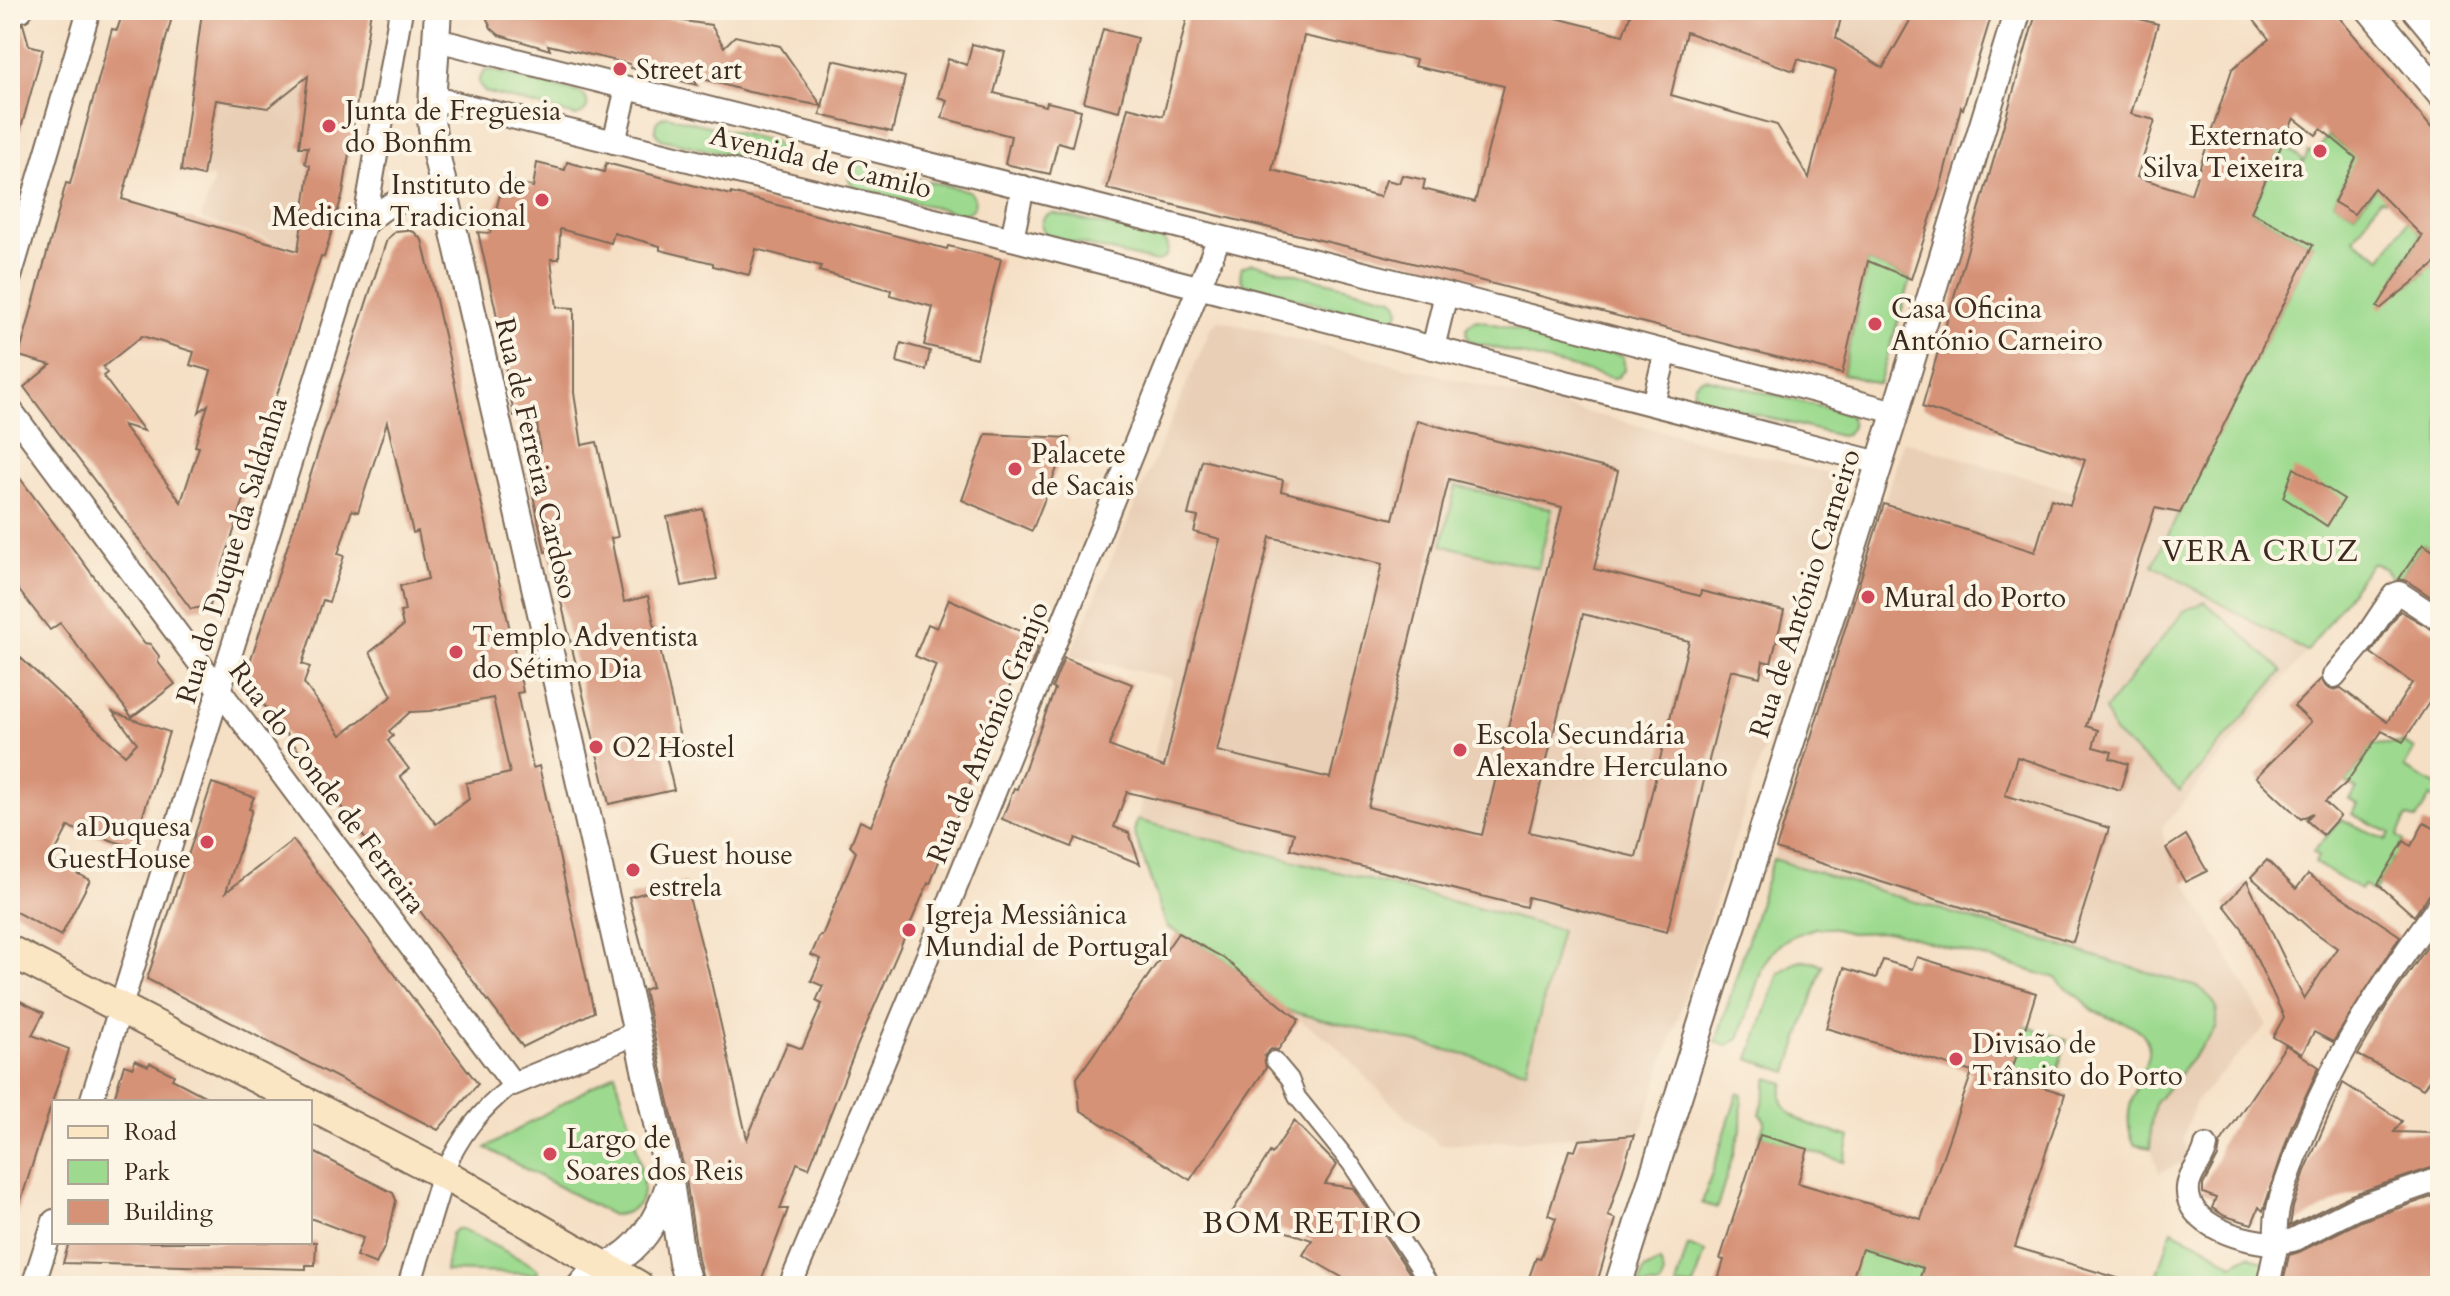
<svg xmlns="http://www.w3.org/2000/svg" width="2450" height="1296" font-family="Cardo,serif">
	<rect width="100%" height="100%" fill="#fcf5e5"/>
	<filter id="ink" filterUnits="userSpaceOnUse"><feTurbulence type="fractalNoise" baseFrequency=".0125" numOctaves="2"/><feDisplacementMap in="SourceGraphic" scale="16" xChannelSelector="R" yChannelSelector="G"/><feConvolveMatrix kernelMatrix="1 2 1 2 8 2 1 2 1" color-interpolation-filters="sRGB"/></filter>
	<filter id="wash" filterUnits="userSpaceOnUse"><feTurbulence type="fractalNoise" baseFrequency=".006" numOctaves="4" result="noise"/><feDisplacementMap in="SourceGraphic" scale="32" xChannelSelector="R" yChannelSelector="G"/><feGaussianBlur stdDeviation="1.8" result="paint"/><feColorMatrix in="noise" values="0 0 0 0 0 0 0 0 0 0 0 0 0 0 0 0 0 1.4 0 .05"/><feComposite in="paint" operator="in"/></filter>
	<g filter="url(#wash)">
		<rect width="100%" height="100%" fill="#f5e0c6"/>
		<g fill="#e9cfb6">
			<polygon points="191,10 250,10 240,59 281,89 312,91 303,112 299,146 308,147 305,163 310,166 299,249 201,219 214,179 181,171 203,12"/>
			<polygon points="1632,10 1993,10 1976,68 1904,32 1874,84 1799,59 1794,71 1631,12"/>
			<polygon points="1219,320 1836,475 1847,482 1847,490 1641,1133 1440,1145 1404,1116 1332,1042 1285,1010 1222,957 1167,927 1134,832 1173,679 1070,656 1211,327"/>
			<polygon points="1903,441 2075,492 2180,513 2153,565 2307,652 2162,828 2166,848 2267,1025 2196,1101 2183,1137 2187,1160 2159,1173 2151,1148 2150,1128 2155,1103 2216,1029 2212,997 2200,988 1773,859"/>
		</g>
		<g fill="#9dda8f" stroke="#6c8256" stroke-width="2">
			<path d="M490,70L581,93C591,101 589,113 576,116L485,92L479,84V79L485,71Z"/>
			<path d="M667,116L775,142C785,151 782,162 770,165L661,139C651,130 654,119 667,116Z"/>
			<polygon points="2328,135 2357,158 2334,202 2354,214 2376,187 2391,195 2386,200 2380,199 2354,239 2382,258 2409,218 2421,236 2397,275 2409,285 2425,273 2420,251 2440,275 2440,556 2423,544 2396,583 2384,568 2372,562 2307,652 2153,565 2313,245 2251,212 2282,143 2303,160 2297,175 2309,151 2315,154"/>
			<path d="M860,165L969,191C979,200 975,211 963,214L855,188C845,179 847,167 860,165Z"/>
			<path d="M1053,213L1162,239C1172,248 1168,259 1156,262L1048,236C1038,227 1040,216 1053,213Z"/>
			<polygon points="1868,261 1911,279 1879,384 1843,374"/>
			<path d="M1252,263L1393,298C1403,307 1400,318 1387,321L1246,286C1240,280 1239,275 1242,267Z"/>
			<path d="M1478,320L1619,355L1623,358L1625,369L1618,377L1613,378L1472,342C1462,334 1466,323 1478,320Z"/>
			<path d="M1705,378L1846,413L1850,416L1852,427L1846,435L1840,436L1700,400C1690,392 1692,380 1705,378Z"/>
			<polygon points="1456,486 1552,509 1538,568 1442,545"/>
			<polygon points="2205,602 2283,671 2180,791 2114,733 2105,710 2184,611"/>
			<polygon points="2404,743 2415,749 2404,768 2440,787 2440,803 2430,797 2416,820 2407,816 2397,836 2404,841 2399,848 2406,852 2393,859 2374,893 2363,885 2360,890 2315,863 2318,856 2313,852 2341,819 2386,840 2390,833 2352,814 2358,804 2349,799 2357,789 2346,783 2372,745"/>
			<polygon points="1137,820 1561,930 1526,1070 1285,1010 1222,957 1167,927 1134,832"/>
			<path d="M1773,859L2200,988C2215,1000 2220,1010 2216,1029L2155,1103L2150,1128L2151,1148L2135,1145C2112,1102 2159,1065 2146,1039C2137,1021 2113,1021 2098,1013C2091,1010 2089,1006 2084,1001C2075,992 2064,989 2056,978L1894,932L1850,933L1831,928H1815L1795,935L1781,943L1769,956L1763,965L1739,1039L1727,1046L1716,1042Z"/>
			<polygon points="1802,961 1813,961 1823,965 1788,1072 1749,1059 1779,973 1794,963"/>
			<polygon points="2025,1026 2067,1040 2051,1090 2010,1077"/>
			<path d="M615,1073C622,1099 649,1174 642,1197C638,1209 624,1215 612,1215L486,1148Z"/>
			<path d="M1768,1078L1784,1083C1769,1120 1826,1129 1850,1137L1844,1162L1760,1135L1765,1121L1760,1114Z"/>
			<polygon points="1738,1093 1742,1094 1741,1129 1717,1208 1702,1203"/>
			<polygon points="456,1229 462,1229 530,1264 538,1270 537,1274 445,1271 451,1234"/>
			<polygon points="1797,1229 1923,1268 1917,1286 1850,1286 1854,1273"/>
			<polygon points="2172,1230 2199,1243 2233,1264 2250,1255 2265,1263 2259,1286 2154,1286"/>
			<polygon points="1688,1245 1705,1252 1694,1286 1676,1286"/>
			<polygon points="1660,1262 1664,1274 1660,1286 1639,1286 1644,1270"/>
		</g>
		<g id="blocks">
			<g fill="#d69277" fill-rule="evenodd">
				<path d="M132,10H174L122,199L298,251L310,166L305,163L308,147H299L308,76L268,108L216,100L203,176L181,171L202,12L248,19L250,10H371L343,193L324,257L321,256L210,606L191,609L24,387L51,365L19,356L66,183L70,184L112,29L117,30L123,12ZM142,336L194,352L190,365L211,371L199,412L208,405L195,446L199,447L181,502L123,425L144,431L103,376L107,373L103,367Z"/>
				<polygon points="483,10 632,10 636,14 711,25 724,47 735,36 780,46 822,106 749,92 693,76 697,85 631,68 630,64 548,45 550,50 499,35 491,28"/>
				<path d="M1189,10H1525L1623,35L1632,10H1843L1836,38L1883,68L1916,10H1993L1963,109L1961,107L1940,189L1911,279L1868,261L1842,374L1366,251L1107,189L1128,107L1163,116ZM1686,32L1794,71L1798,59L1836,71L1809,178L1777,125L1671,95ZM1304,36L1416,60L1414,66L1504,86L1475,202L1423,189L1425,180L1402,175L1399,183L1386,180L1380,197L1272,170Z"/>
				<polygon points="2037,10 2105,10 2158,24 2131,114 2155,120 2137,177 2191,194 2232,69 2269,39 2246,10 2333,10 2440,138 2440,260 2380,309 2377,307 2422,236 2374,188 2354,214 2334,202 2356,158 2321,129 2316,135 2294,118 2251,212 2313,245 2180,513 2155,508 2086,726 2098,730 2093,747 2112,752 2110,758 2128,764 2120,790 2017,757 2005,795 2109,828 2073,942 1776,849 1884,504 2035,552 2051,499 2070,505 2085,460 1922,407"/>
				<polygon points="23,24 29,45 43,49 16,146 10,145 10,27"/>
				<polygon points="1103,29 1137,38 1119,111 1084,102"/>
				<polygon points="972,44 1005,52 994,93 1046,106 1047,102 1081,110 1072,146 1058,142 1050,174 1005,164 1011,136 942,118 947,100 938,97 948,59 967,65"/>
				<polygon points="833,60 905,77 892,132 820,115"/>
				<polygon points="567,162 604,172 606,163 731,195 731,193 947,249 948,246 1001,259 977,358 924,345 933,307 890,295 891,290 819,271 821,266 756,249 749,275 713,266 713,263 660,250 660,246 614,233 611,243 560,229 559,259 551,259 557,307 574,308 574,393 582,445 597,442 618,537 611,538 624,602 648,596 682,747 665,752 674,790 609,804 549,551 545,552 525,457 540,453 536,413 514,416 495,307 478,232 490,233 504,179 533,187 537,163 565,170"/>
				<path d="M406,230L414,232L422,240L430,273L518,666L523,692L517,693L533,768L539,766L594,1012L523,1047L252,689L247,671L387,239L396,231ZM387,422L413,533L418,531L428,579L400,586L405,611L400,612L403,626L370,652L392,696L341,735L304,683L310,667L302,664L323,600L329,602L344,556L338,554L352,510L358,512ZM493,698L510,773L466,783L469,799L436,824L400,776L409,769L388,741L393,736L389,731L410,712L430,711Z"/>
				<polygon points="901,343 930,351 926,370 897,362"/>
				<path d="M1417,421L1618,471L1594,569L1700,596L1701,591L1784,611L1771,663L1763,661L1760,677L1731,670L1667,932L1528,897L1526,907L1290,849L1294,833L1127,792L1114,827L1129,833L1140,864L1076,838L1072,847L1002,819L1014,788L1017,789L1055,689L1052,688L1064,658L1132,684L1109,746L1164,767L1220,539L1194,532L1198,517L1188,515L1202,460L1283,480L1281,491L1393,519ZM1449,479L1562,507L1482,835L1368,807ZM1270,537L1382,564L1330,778L1217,751ZM1583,614L1689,641L1636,857L1529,832Z"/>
				<polygon points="986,434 1069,438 1032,531 962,500"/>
				<polygon points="10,465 144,643 150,644 159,656 158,662 175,684 132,717 60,623 50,630 10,579"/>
				<polygon points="2294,468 2344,499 2327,526 2283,497"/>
				<polygon points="703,509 717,579 682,586 667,517"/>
				<polygon points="2423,544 2440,556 2440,603 2407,581 2399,579"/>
				<polygon points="949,599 1031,636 1028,644 1038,647 1030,667 1020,663 994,722 930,884 928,883 858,1044 809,1168 797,1163 780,1209 788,1209 759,1286 705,1286 698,1259 686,1179 644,990 652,987 629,897 685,882 709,973 747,1139 787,1043 802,1049 822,1004 816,1001 823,986 811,981 821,959 811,955 820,935 822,936 856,852 850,846 860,821 871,826 936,665 915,656 928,624 937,628"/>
				<polygon points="2400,611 2440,634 2440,686 2403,742 2382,731 2346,783 2325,802 2340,816 2323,835 2306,820 2313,813 2301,819 2256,777 2311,722 2294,706 2321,679 2326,687 2332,690 2341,688 2387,722 2412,683 2371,653"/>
				<polygon points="10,648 125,755 137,743 113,712 169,732 133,847 68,827 51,860 90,880 61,936 10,909"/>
				<polygon points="212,783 254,797 249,809 252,810 226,892 293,840 478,1084 438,1130 147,979"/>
				<polygon points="2424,823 2440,831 2440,890 2429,895 2414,916 2378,884 2404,841 2411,846"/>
				<polygon points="2186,835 2207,871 2185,882 2166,848"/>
				<polygon points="2267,860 2296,889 2308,874 2400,936 2333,1042 2314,1032 2302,1054 2273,1037 2284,1017 2242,928 2224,905 2247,881 2304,999 2337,948 2309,928 2251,877"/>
				<polygon points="2440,928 2440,1064 2423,1089 2358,1055 2387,1005"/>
				<polygon points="1178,933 1222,957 1299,1020 1278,1050 1271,1049 1264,1056 1266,1068 1190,1180 1080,1110 1077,1078"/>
				<polygon points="1917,957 2036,993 2010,1077 2065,1094 2015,1247 2127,1281 2126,1286 1982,1286 1957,1279 1954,1286 1917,1286 1923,1268 1862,1249 1850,1286 1716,1286 1724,1260 1720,1259 1760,1135 1808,1149 1798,1183 1921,1219 1972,1072 1826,1028 1844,968 1876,978 1883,960 1912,969"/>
				<polygon points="10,996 44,1013 32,1035 69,1049 15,1219 10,1219"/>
				<polygon points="2286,1045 2319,1067 2292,1125 2263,1211 2259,1207 2252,1224 2225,1216 2212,1208 2216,1198 2203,1193 2203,1185 2218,1157 2220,1144"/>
				<polygon points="135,1060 148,1066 150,1063 174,1075 172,1079 216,1102 113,1102 124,1065 133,1068"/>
				<polygon points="2343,1083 2402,1121 2394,1132 2433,1133 2432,1138 2440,1140 2440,1165 2351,1195 2290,1226 2293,1207 2305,1171"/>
				<polygon points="1294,1121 1337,1165 1325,1184 1353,1188 1418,1286 1351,1286 1345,1279 1303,1255 1312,1240 1231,1214 1270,1152 1272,1154"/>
				<polygon points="1634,1135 1608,1216 1616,1219 1596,1286 1526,1286 1536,1258 1540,1259 1556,1218 1548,1215 1569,1150 1575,1151 1579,1140"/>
				<polygon points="310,1150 393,1193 396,1200 392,1219 385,1246 376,1264 356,1256 363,1238 310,1218"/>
				<polygon points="2440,1194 2440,1286 2282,1286 2289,1255 2299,1252 2361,1221"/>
				<polygon points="69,1242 316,1242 315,1265 306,1265 306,1269 63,1263"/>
			</g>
		</g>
	</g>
	<g filter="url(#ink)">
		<use href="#blocks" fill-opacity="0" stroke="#7c6a59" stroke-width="2"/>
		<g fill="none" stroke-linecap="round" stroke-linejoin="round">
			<g stroke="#7c6a59" stroke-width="20">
				<g id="pedestrian">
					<polyline points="1274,1060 1290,1079 1297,1097 1351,1164 1431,1286"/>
					<path d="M443,1174C461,1135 479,1111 513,1084"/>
				</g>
			</g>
			<g stroke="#7c6a59" stroke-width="26">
				<g id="minor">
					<polyline points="10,13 21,10"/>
					<polyline points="437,40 1446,294 1895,412"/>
					<polyline points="434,98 1012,239 1879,463"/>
					<polyline points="614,142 627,88"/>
					<path d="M364,225C388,203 396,198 429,202L450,224"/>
					<polyline points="1012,239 1023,187"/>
					<polyline points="10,277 89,10"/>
					<polyline points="1433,348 1446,294"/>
					<polyline points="1653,404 1666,351"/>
					<polyline points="10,409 513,1084 637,1033"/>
					<polyline points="2334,676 2364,640 2394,595 2399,593 2440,620"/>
					<polyline points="91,1102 364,225 401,10"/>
					<path d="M2206,1146C2204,1161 2190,1171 2188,1187C2184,1226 2247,1243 2277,1243C2272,1216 2283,1191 2292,1166C2325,1069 2380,986 2440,904"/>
					<polyline points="33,1286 54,1221"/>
					<polyline points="409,1286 443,1174"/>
					<polyline points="578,1286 589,1273 604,1266"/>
					<polyline points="790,1286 931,948 1219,238"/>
					<polyline points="2268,1286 2277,1243 2293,1240 2356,1208 2440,1179"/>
				</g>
			</g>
			<g stroke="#7c6a59" stroke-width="30">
				<g id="tertiary">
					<polyline points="438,10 431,120 435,149 637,1033 670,1182 682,1263 689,1286"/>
					<polyline points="2370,10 2440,94"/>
					<polyline points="2416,10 2440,39"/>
					<path d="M604,1266C639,1253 659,1218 669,1185"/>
					<polyline points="1618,1286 1891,427 2018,10"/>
				</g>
			</g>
			<g stroke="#7c6a59" stroke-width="34">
				<g id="secondary">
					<polyline points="10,951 304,1102"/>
					<polyline points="310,1105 451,1178 638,1286"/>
				</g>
			</g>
			<use href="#pedestrian" stroke="#fff" stroke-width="16"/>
			<use href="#minor" stroke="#fff" stroke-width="22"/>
			<use href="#tertiary" stroke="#fff" stroke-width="26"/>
			<use href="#secondary" stroke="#fbe6c4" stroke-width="30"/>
		</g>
	</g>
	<g fill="#d1495b" stroke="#fcf5e5" stroke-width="3">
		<circle cx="620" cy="69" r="8"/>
		<circle cx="329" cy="126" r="8"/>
		<circle cx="2320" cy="151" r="8"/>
		<circle cx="542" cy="200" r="8"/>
		<circle cx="1875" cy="324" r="8"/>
		<circle cx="1015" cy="469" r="8"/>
		<circle cx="1868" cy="597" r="8"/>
		<circle cx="456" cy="652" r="8"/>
		<circle cx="596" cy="747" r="8"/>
		<circle cx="1460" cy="750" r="8"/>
		<circle cx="207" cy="842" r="8"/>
		<circle cx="633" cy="870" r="8"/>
		<circle cx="909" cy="930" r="8"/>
		<circle cx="1956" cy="1059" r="8"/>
		<circle cx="550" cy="1154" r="8"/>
	</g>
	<g text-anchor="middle" stroke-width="8" stroke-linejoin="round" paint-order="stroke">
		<g font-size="28" fill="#3b2a1e" stroke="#fcf5e5" text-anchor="start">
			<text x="636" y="79">Street art</text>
			<text x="345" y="120">Junta de Freguesia<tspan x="345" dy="32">do Bonfim</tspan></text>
			<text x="2304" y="145" text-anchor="end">Externato<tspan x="2304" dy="32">Silva Teixeira</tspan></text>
			<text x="526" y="194" text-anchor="end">Instituto de<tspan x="526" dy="32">Medicina Tradicional</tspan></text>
			<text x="1891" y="318">Casa Oficina<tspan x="1891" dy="32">António Carneiro</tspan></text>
			<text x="1031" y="463">Palacete<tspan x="1031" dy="32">de Sacais</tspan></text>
			<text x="1884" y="607">Mural do Porto</text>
			<text x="472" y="646">Templo Adventista<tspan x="472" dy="32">do Sétimo Dia</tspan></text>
			<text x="1476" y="744">Escola Secundária<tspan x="1476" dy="32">Alexandre Herculano</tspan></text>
			<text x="612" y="757">O2 Hostel</text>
			<text x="191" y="836" text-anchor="end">aDuquesa<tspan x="191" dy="32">GuestHouse</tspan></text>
			<text x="649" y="864">Guest house<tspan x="649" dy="32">estrela</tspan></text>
			<text x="925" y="924">Igreja Messiânica<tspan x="925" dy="32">Mundial de Portugal</tspan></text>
			<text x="1972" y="1053">Divisão de<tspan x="1972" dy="32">Trânsito do Porto</tspan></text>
			<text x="566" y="1148">Largo de<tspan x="566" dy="32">Soares dos Reis</tspan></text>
		</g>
		<g font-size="28" fill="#3b2a1e" stroke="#fcf5e5">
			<text transform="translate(821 161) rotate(14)" y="10">Avenida de Camilo</text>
			<text transform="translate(537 458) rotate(77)" y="10">Rua de Ferreira Cardoso</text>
			<text transform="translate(231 550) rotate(-73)" y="10">Rua do Duque da Saldanha</text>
			<text transform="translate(1804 593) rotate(-72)" y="10">Rua de António Carneiro</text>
			<text transform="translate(987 732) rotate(-68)" y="10">Rua de António Granjo</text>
			<text transform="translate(328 787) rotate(53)" y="10">Rua do Conde de Ferreira</text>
		</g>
		<g font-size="30" letter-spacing="2" fill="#3b2a1e" stroke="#fcf5e5">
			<text x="2261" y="561">VERA CRUZ</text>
			<text x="1313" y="1233">BOM RETIRO</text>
		</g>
	</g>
	<rect width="2450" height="1296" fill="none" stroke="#fcf5e5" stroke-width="40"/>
	<rect x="52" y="1100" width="260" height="144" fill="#fcf5e5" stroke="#afa495" stroke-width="2"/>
	<rect x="68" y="1126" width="40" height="12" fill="#fbe6c4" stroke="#afa495" stroke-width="2"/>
	<text x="124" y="1140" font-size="24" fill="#3b2a1e">Road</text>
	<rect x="68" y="1160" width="40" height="24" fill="#9dda8f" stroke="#afa495" stroke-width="2"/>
	<text x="124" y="1180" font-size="24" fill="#3b2a1e">Park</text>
	<rect x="68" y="1200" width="40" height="24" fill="#d69277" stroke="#afa495" stroke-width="2"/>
	<text x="124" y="1220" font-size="24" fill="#3b2a1e">Building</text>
</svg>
